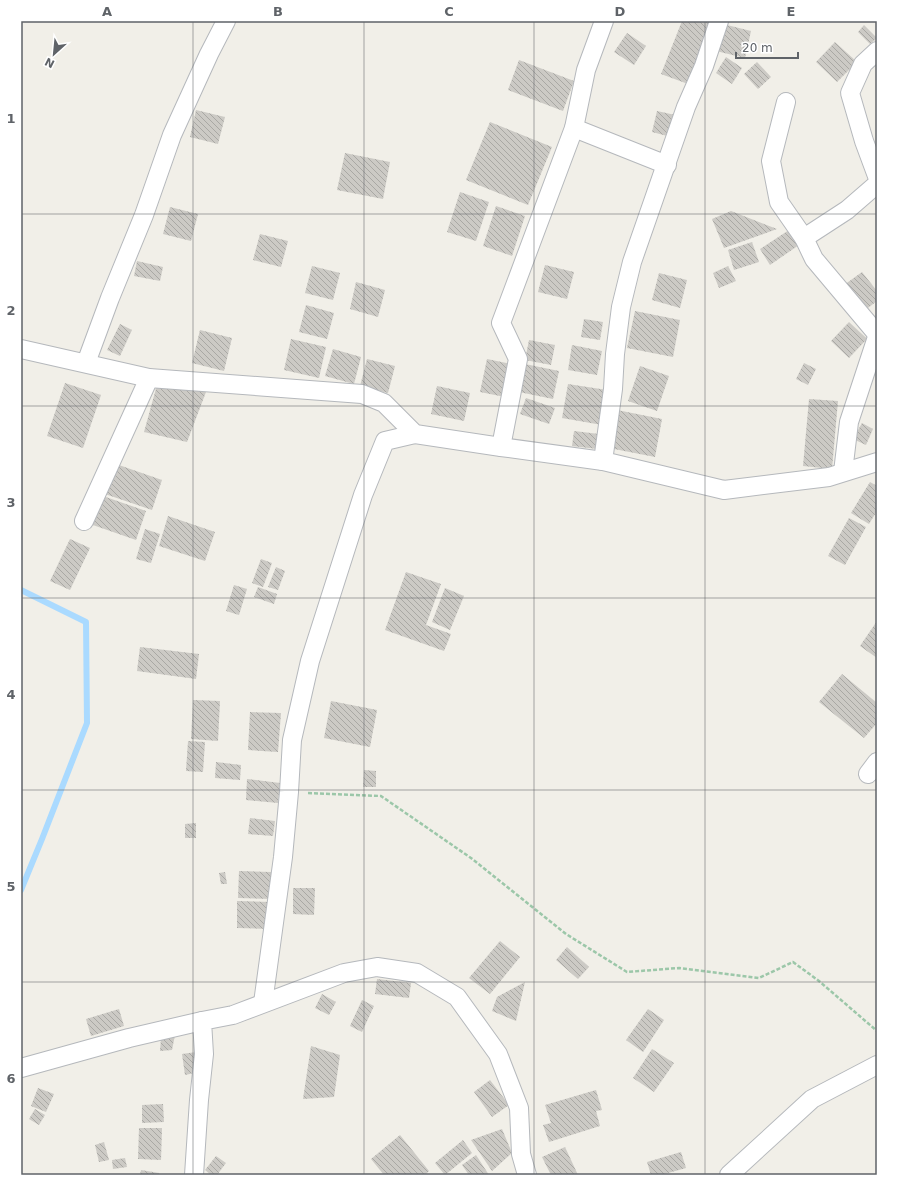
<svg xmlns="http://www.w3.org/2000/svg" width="898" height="1196" font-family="'DejaVu Sans',sans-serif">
	<defs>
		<pattern id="building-back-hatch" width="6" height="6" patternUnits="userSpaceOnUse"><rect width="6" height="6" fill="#cccac5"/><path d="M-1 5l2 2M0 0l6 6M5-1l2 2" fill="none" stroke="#a9a8a4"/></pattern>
	</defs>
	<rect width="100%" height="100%" fill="#f1efe8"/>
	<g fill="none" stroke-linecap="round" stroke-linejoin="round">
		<polyline stroke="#aadaff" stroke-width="6" points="21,590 86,622 87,723 42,839 21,890"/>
	</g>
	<g fill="url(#building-back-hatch)">
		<polygon points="682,21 713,21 688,84 661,74"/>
		<polygon points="723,24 751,31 745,58 716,51"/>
		<polygon points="864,25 877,38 870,44 858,32"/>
		<polygon points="627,33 646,46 634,65 614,52"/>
		<polygon points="835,42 857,62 837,82 816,62"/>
		<polygon points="726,57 742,68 732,84 716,73"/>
		<polygon points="519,60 574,81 563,111 508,90"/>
		<polygon points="757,62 771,77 758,89 744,74"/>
		<polygon points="196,110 225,117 218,144 190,137"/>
		<polygon points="657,111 680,116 675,138 652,132"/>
		<polygon points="490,122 552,147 528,205 466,180"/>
		<polygon points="345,153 390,162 383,199 337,190"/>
		<polygon points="460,192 489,202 476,241 447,232"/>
		<polygon points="496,206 525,216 512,256 483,246"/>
		<polygon points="170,207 198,214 191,241 163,234"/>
		<polygon points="731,211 777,229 724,248 712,219"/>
		<polygon points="789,230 799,245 770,265 760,249"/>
		<polygon points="260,234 288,241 281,267 253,260"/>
		<polygon points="752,242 759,262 734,270 728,250"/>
		<polygon points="137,261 163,267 160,281 134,276"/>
		<polygon points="545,265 574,272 567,299 538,292"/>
		<polygon points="312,266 340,273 333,300 305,293"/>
		<polygon points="728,266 736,281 719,288 713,273"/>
		<polygon points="862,272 877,291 877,301 864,311 844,285"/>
		<polygon points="659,273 687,280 680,308 652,300"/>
		<polygon points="356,282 385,290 378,317 350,309"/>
		<polygon points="306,305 334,313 327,339 299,332"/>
		<polygon points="635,311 680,320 673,357 627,348"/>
		<polygon points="584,319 603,322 600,340 581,337"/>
		<polygon points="849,322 867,339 849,358 831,341"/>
		<polygon points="120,324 132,330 120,356 107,350"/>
		<polygon points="200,330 232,338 224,371 192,363"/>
		<polygon points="291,339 326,347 319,378 284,370"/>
		<polygon points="529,340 555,345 551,365 525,360"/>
		<polygon points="572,345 602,351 597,375 568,370"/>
		<polygon points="333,349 361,357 354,384 325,376"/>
		<polygon points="367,359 395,366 388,393 360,386"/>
		<polygon points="487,359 511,364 505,397 480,392"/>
		<polygon points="804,363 816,369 808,385 796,379"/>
		<polygon points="525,364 559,371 553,399 519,392"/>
		<polygon points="640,366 669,376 657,411 628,401"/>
		<polygon points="65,383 101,395 83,448 47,436"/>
		<polygon points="568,384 607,390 602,425 562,418"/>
		<polygon points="157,385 206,392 187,442 144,432"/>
		<polygon points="437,386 470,393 464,421 431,414"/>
		<polygon points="526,398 555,408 549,424 520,414"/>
		<polygon points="809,399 838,401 832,469 803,466"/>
		<polygon points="617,410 662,419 655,457 609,448"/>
		<polygon points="862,423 873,429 866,445 853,439"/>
		<polygon points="574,431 599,434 597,449 572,446"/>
		<polygon points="116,464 162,480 152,510 105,494"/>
		<polygon points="870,482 877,486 877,511 869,524 851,513"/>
		<polygon points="100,495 146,511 136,540 90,524"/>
		<polygon points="168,516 215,532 205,561 159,546"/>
		<polygon points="849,518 866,527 845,565 828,556"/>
		<polygon points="145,529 160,534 151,563 136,559"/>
		<polygon points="70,539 90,548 70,590 50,581"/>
		<polygon points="261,559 272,563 263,587 252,583"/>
		<polygon points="276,567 285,571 278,590 268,587"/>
		<polygon points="406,572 441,584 426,625 451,634 444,651 385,630"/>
		<polygon points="234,585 247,589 239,615 226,611"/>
		<polygon points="258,587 277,594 274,604 254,597"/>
		<polygon points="445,588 464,596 450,630 432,622"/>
		<polygon points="877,621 877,658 860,646"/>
		<polygon points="140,647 199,654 196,679 137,671"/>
		<polygon points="842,674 877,703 877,723 864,738 819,702"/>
		<polygon points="193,700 220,701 218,741 191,739"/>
		<polygon points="331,701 377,710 370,747 324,738"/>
		<polygon points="250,712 281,713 278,752 248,750"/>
		<polygon points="188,741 205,742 203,772 186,771"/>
		<polygon points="216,762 241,765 240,780 215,778"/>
		<polygon points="364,770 376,771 376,787 363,787"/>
		<polygon points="247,779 280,783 278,803 246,800"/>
		<polygon points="250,818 275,821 273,836 248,834"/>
		<polygon points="196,823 196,838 185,838 185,824"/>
		<polygon points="239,871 271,872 271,899 238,898"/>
		<polygon points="225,872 227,884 221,884 219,873"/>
		<polygon points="293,888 315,888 314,915 293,914"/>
		<polygon points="237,901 270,902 269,929 237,928"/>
		<polygon points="500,941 520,957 490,994 469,978"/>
		<polygon points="567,947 589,967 578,979 556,960"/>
		<polygon points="377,979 411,983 409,998 375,994"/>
		<polygon points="525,982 516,1021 492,1011 497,997"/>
		<polygon points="322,994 336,1002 329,1015 315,1008"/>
		<polygon points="362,1000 374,1006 362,1032 350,1026"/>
		<polygon points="119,1009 124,1026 91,1036 86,1019"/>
		<polygon points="648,1009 664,1020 643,1052 626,1040"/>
		<polygon points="175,1035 172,1050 160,1051 161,1038"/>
		<polygon points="311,1046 340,1055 334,1097 303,1099"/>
		<polygon points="652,1049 674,1063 654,1092 633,1078"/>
		<polygon points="196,1052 199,1072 185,1075 182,1054"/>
		<polygon points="490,1080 509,1105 492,1117 474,1092"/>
		<polygon points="38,1088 54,1094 46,1112 31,1106"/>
		<polygon points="596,1090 602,1110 596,1111 600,1126 549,1142 543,1125 551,1123 545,1105"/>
		<polygon points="163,1104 164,1122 142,1123 142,1105"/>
		<polygon points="35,1109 45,1115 39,1125 29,1119"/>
		<polygon points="139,1128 162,1128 161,1160 138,1159"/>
		<polygon points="502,1129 512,1153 492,1171 471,1140"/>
		<polygon points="400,1135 429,1171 425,1175 384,1175 371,1159"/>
		<polygon points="463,1140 472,1153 445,1175 435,1163"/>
		<polygon points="104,1142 109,1160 99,1162 95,1145"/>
		<polygon points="565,1147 578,1175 551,1175 542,1157"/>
		<polygon points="681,1152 686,1168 661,1175 651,1175 647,1162"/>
		<polygon points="476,1155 489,1175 469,1175 462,1165"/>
		<polygon points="216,1156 226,1163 217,1175 211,1175 205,1170"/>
		<polygon points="125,1158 127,1167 113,1169 112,1160"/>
		<polygon points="141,1170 159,1173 159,1175 140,1175"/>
	</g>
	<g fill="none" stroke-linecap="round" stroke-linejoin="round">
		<g stroke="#b5b8bc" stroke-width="20">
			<g id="street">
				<polyline points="877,51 863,64 850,93 864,141 877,176"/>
				<polyline points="786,102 771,161 779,202 804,238 814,259 877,334"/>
				<polyline points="574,128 667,165"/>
				<polyline points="804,238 847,210 877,184"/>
				<polyline points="21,349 149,378 362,394 384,403 415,434 501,447 603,461 724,490 829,477 877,462"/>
				<polyline points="86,363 110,298 144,215 172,135 209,54 226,21"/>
				<polyline points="501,447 518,359 501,323 574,128 586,70 604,21"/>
				<polyline points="603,461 613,389 615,354 621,307 632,262 686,107 704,66 719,21"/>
				<polyline points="843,472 849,422 877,337"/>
				<polyline points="84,521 149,378"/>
				<polyline points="868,774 877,762"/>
				<polyline points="263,1003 283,857 289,792 292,740 310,661 363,495 385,441 415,434"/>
				<polyline points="21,1068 129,1038 202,1021"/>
				<polyline points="194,1175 199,1100 204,1054 202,1021 233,1015 344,973 377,967 417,973 457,997 498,1054 519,1108 521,1154 527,1175"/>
				<polyline points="729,1175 812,1099 877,1065"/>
			</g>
		</g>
		<polyline stroke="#9cc7a9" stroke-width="2.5" stroke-dasharray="4 2" stroke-linecap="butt" points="308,793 381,796 471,858 566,934 627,972 679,968 759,978 793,962 819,981 877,1031"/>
		<use href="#street" stroke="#fff" stroke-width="18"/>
	</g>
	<path fill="none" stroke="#5f6368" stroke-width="1" stroke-opacity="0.55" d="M193,21V1175M364,21V1175M534,21V1175M705,21V1175M21,214H877M21,406H877M21,598H877M21,790H877M21,982H877"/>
	<rect width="898" height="1196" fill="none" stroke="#ffffff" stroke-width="44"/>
	<g transform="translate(54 54) rotate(207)" stroke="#ffffff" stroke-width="3" paint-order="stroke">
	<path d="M0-3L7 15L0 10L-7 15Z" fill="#5f6368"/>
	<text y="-6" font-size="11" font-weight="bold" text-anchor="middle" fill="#5f6368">N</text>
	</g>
	<path d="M736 52v6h62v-6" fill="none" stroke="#5f6368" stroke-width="2"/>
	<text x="742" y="52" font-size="12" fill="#5f6368" stroke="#ffffff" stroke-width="3" paint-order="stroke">20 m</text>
	<rect x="22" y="22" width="854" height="1152" fill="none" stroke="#5f6368" stroke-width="1.5"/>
	<g font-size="13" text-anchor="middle" font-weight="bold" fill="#5f6368">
		<text x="107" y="16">A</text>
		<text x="278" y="16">B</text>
		<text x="449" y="16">C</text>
		<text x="620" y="16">D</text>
		<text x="791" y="16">E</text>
		<text x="11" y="123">1</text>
		<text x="11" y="315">2</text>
		<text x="11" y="507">3</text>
		<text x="11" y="699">4</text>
		<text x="11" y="891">5</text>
		<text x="11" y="1083">6</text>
	</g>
</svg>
